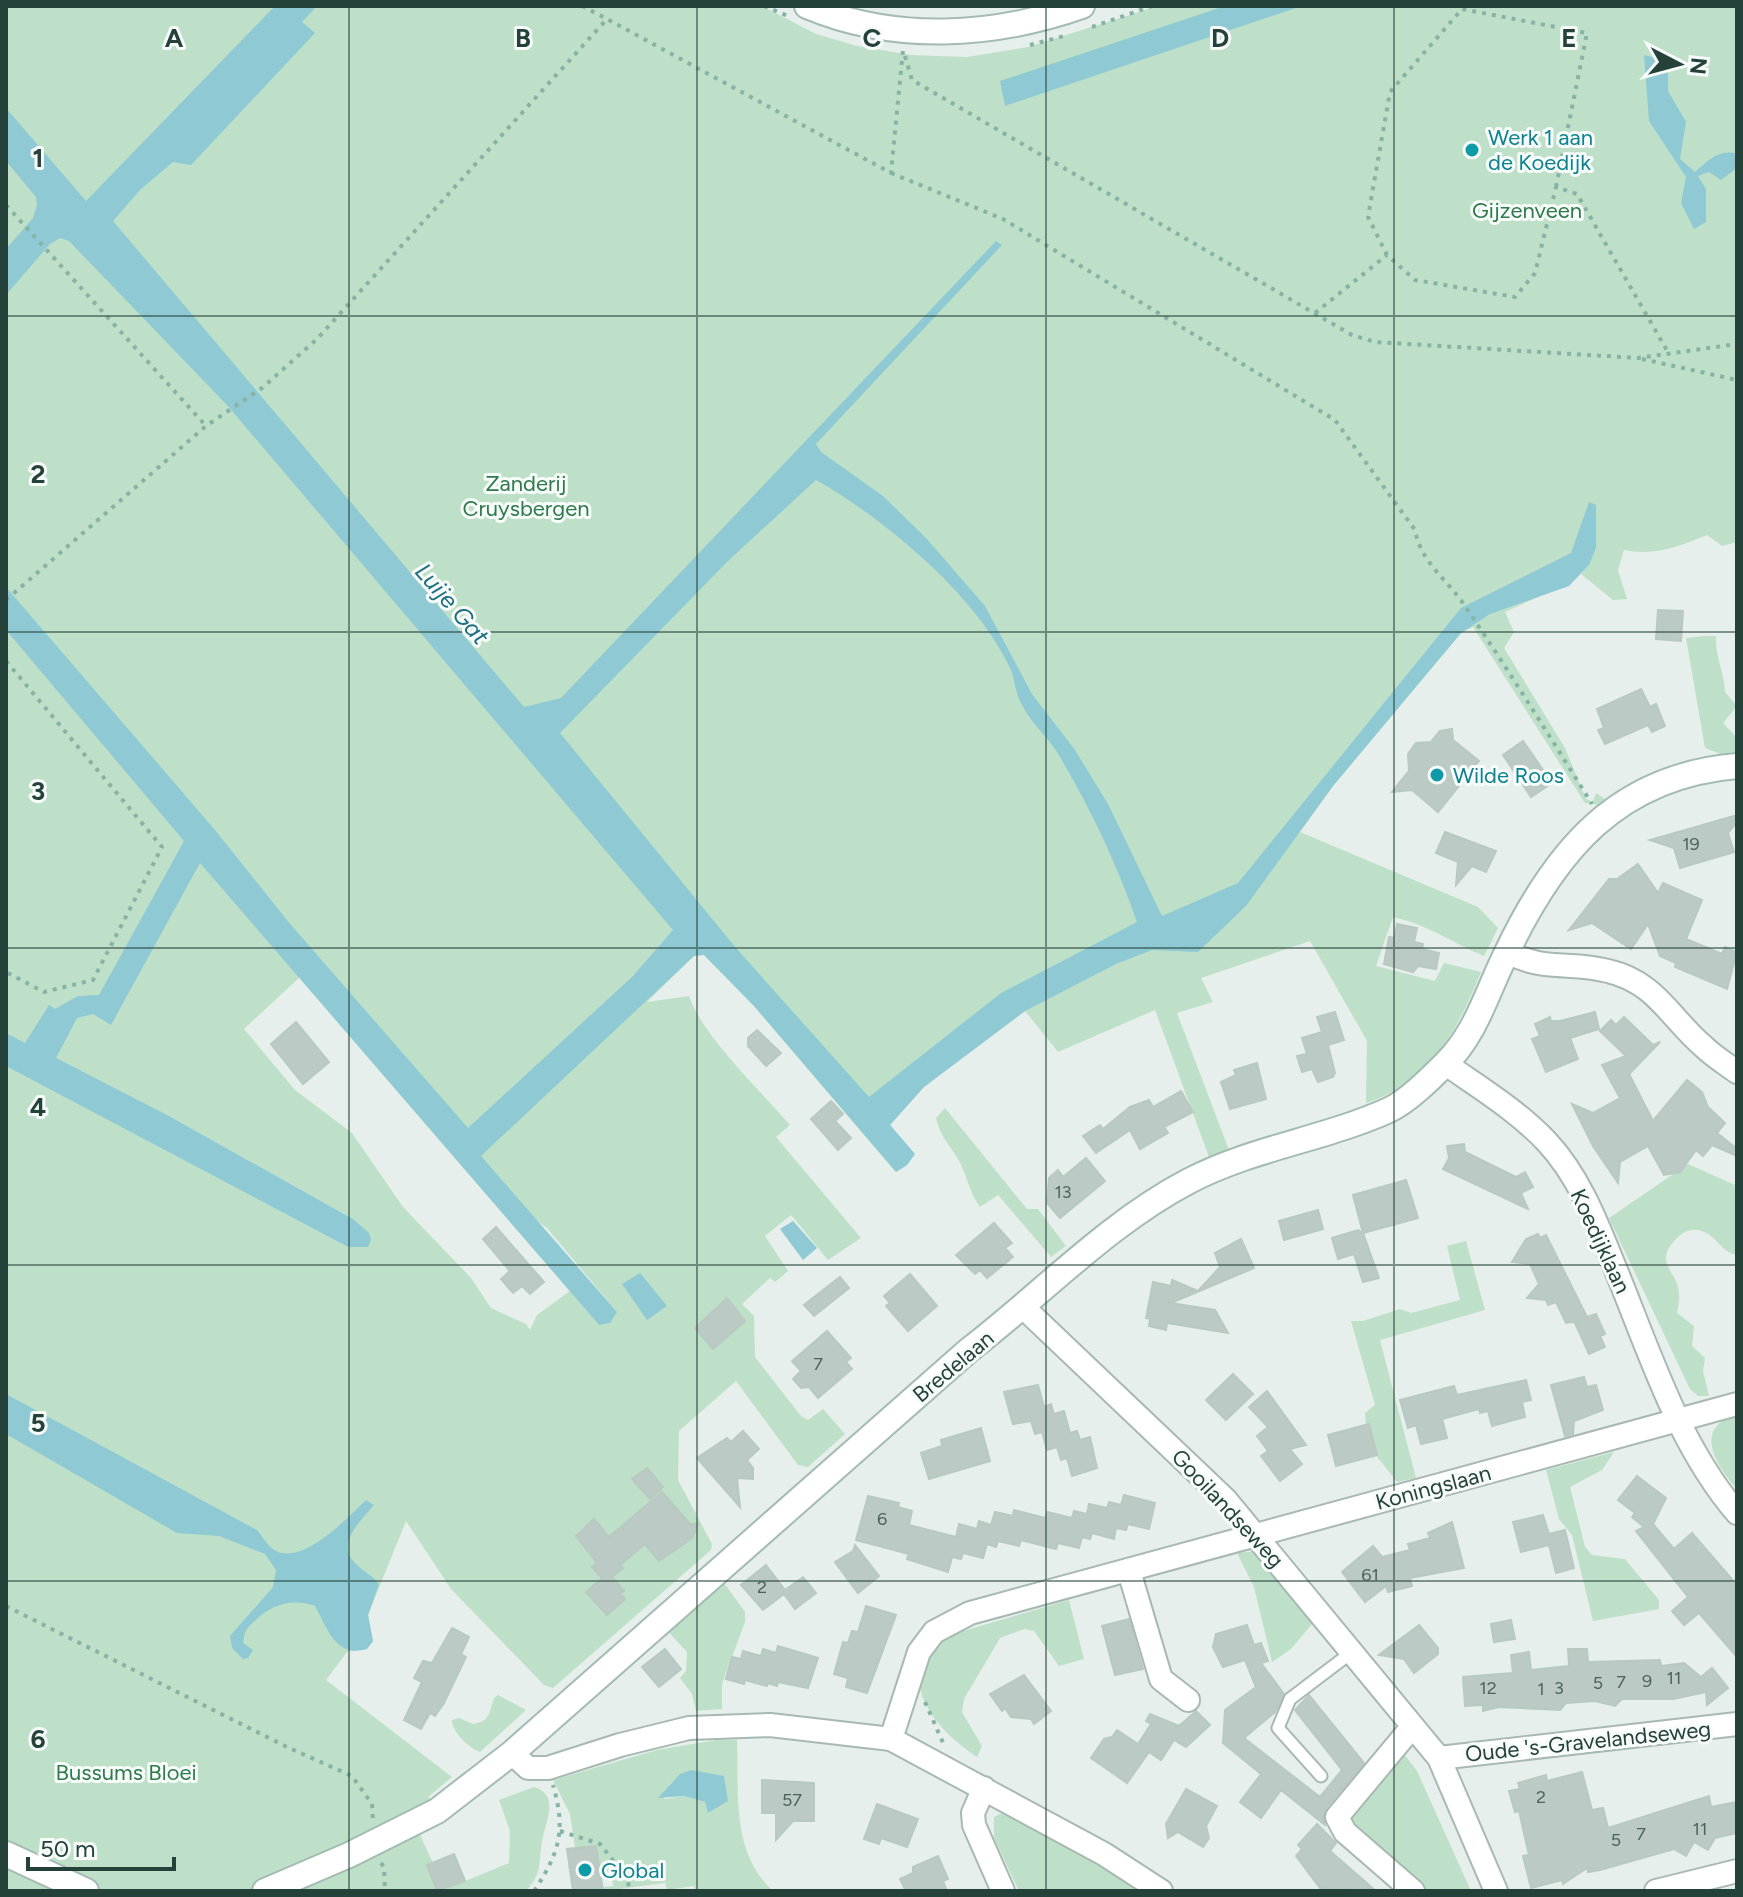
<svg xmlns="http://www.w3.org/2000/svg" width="1743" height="1897" font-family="Figtree,sans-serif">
	<rect width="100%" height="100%" fill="#e6efeb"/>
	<g fill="#bfe0c8" fill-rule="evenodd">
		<path d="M6,6H762L816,34L857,46L911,55L967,57L1028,47L1158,6H1737V542L1722,546L1707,535C1678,547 1655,556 1624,550L1618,570L1627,599L1613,600L1581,574L1589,565L1577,566L1538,597L1505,612L1514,632L1504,648L1565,748L1586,799L1593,802L1596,793L1605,799L1600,805L1585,803L1473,627L1461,633L1333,786L1300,832L1478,907L1498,928L1484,956C1453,943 1426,924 1393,917L1376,966L1435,981L1444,963L1481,972C1457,1031 1431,1082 1366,1103L1367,1041L1310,941L1201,978L1213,1002L1177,1013L1229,1150L1209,1157L1155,1010L1058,1052L1025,1011L924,1087L890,1125L915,1154L907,1165L896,1172L754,1006L704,955L694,956L647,1002L689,996C703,1037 760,1090 790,1125L776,1137L861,1238L828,1260L791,1215L765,1236L788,1271L775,1282L770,1278L742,1304L754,1316L755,1357L801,1416L808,1420L823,1409L845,1434L808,1467L798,1465L736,1381L679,1431L678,1480L712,1544L711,1550L553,1688L544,1685L451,1589L406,1521L368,1615L373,1641L367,1649L347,1652L326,1680L452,1777L428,1797L435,1802L420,1835L433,1863L427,1866L437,1891H6ZM300,977L465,1169L547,1228L617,1312L599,1325L570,1291L537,1315L530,1330L526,1324L491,1308L471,1278L403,1207L352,1133L295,1090L244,1029ZM66,1097L169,1116L353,1219L368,1247H348Z"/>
		<path d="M1704,636H1716C1715,657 1724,670 1725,692L1737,706L1723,723L1737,738V752L1721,754L1705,748L1686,638Z"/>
		<path d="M945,1108L1027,1209H1038L1066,1246L1051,1257L998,1195L980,1207C969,1192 967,1175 958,1159C949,1144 940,1136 936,1118Z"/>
		<path d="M1688,1164L1737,1186V1255C1721,1252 1715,1234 1701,1231C1693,1228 1684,1231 1678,1237C1651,1263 1678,1271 1679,1293C1680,1299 1678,1307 1677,1313L1694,1326L1692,1346L1705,1358L1703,1371L1709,1396H1698L1690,1389L1609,1218Z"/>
		<polygon points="1466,1241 1485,1310 1380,1340 1416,1478 1397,1482 1367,1444 1365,1413 1375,1405 1351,1321 1363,1321 1400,1309 1411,1313 1460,1300 1447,1246"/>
		<path d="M1737,1415V1489C1717,1467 1691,1427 1737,1415Z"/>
		<polygon points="1614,1452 1602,1470 1570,1487 1585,1547 1592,1555 1625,1559 1659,1600 1659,1609 1593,1621 1572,1535 1559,1519 1546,1470"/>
		<polygon points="1257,1551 1318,1617 1291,1649 1272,1662 1254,1587 1237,1553"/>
		<polygon points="722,1580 745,1612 745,1622 722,1684 722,1709 696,1711 692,1694 680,1678 686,1671 687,1652 665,1628"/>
		<path d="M1069,1600L1084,1659L1059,1666L1034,1631L1024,1629L1000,1638L964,1699L962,1712L982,1746L977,1757C935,1730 889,1676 946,1636Z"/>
		<path d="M498,1695L526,1710L480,1752C469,1748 452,1732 452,1720L459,1718L473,1724C491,1721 489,1712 494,1698Z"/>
		<path d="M717,1740H737C739,1795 731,1852 773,1891L695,1890L694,1886L667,1890L665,1883L604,1891L603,1887L613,1886L611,1874L601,1875L596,1846L575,1848L570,1814L553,1780L657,1750ZM691,1770L725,1791L709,1813L705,1802L684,1796L664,1799L670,1784Z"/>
		<polygon points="1401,1750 1417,1771 1471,1891 1422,1891 1347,1826 1348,1816"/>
		<path d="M534,1787C560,1795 546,1820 543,1837C537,1861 545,1870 526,1891H441L509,1863L510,1831L499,1800Z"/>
		<polygon points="1004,1812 1020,1812 1145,1891 1019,1891 994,1838 994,1817"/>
	</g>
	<g fill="#8ec9d4" fill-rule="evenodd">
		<path d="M275,6H317L302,22L315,33L191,165L173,162L141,189L113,221L524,707L561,698L996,241L1002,245L816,444L821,452L883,496L926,538L985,606L1032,694L1075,750L1108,804L1162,916L1238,883L1461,608L1571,553L1589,502L1596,505V548L1589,565L1569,586L1490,614L1461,633L1333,786L1246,906L1198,952L1152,950L1116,964L1025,1011L924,1087L890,1125L915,1154L907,1165L896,1172L754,1006L704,955L694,956L481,1156L617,1312L610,1323L599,1325L200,863L111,1025L93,1014L77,1018L56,1058L169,1116L353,1219L369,1233L371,1240L368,1247H348L6,1066V1033L25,1043L49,1005L55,1009L78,996L99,995L184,841L6,630V587L215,830L291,925L468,1128L633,976L673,930L227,405L69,241L60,238L50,244L6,295V249L33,218L37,205L36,197L6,161V108L86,201ZM816,480C885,519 976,595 1010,668C1015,679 1015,692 1021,703C1029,721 1046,735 1057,752C1090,807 1116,862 1137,922L1001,993L869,1097L736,948L560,733L728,561Z"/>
		<polygon points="1225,6 1302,6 1005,106 1000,81"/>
		<path d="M1644,55L1668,61V91L1686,122L1680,159L1695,172C1708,161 1719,148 1737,154V168L1721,180L1709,172L1698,176L1706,189V222L1694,229L1681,203L1686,177L1649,121Z"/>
		<polygon points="793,1221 817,1248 803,1260 780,1229"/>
		<polygon points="640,1273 667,1306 647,1320 622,1284"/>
		<path d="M6,1394L257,1530C262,1536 268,1546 274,1550C302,1567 347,1518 366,1500L374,1505C362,1520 336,1542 354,1562C362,1571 371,1574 379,1584L368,1615L373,1641L367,1649C335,1658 328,1629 315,1606C287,1596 262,1609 245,1632L243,1643L253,1650L248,1658L243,1659L232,1648L230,1636L273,1587L276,1570L265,1554L219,1536L177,1533L6,1434Z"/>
		<polygon points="691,1770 724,1776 728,1801 708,1813 705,1802 684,1796 658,1798 680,1774"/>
	</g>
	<g fill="#bbcac4" stroke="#b8c9c2" stroke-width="2">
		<polygon points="1658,610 1683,611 1681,641 1656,639"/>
		<polygon points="1641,689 1650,707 1656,704 1665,726 1652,732 1648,725 1605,744 1598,730 1604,728 1597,709"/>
		<polygon points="1452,729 1453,740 1479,761 1438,812 1412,790 1392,792 1409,771 1408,754 1416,743 1431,742 1440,731"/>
		<polygon points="1523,741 1552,783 1531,797 1503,755"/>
		<polygon points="1737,815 1737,822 1728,833 1734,852 1680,868 1674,848 1650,840"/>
		<polygon points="1445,832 1496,851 1486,872 1472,866 1456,885 1458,862 1436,853"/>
		<polygon points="1638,864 1658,893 1663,883 1702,900 1686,939 1722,954 1725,947 1737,952 1727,989 1675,967 1676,963 1660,956 1648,924 1631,949 1592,923 1569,930 1609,879 1617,879"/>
		<polygon points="1397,924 1417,928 1414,942 1423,944 1422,949 1439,953 1436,969 1418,966 1413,972 1384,964 1389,937 1394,938"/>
		<polygon points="1335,1012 1344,1040 1328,1045 1335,1073 1333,1077 1318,1082 1312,1069 1302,1072 1297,1056 1307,1054 1302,1038 1322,1032 1317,1017"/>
		<polygon points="1595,1012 1599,1029 1570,1038 1578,1059 1546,1072 1532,1039 1540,1036 1535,1024 1550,1017 1551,1021 1560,1021"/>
		<polygon points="1624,1017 1653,1045 1660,1042 1629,1074 1653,1121 1687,1080 1702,1092 1708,1107 1725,1123 1717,1133 1737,1149 1737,1156 1712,1145 1703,1156 1696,1150 1680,1172 1664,1175 1648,1146 1620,1162 1618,1183 1593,1146 1572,1104 1593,1113 1620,1098 1602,1065 1626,1056 1600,1031 1611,1020 1616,1025"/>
		<polygon points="296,1022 329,1062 303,1084 271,1044"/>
		<polygon points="757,1030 781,1053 766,1066 748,1046 748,1038"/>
		<polygon points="1257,1063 1266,1099 1230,1109 1221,1082 1236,1075 1234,1070"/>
		<polygon points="1181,1091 1193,1112 1164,1127 1168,1133 1140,1149 1130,1130 1096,1153 1083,1136 1100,1125 1103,1129 1130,1107 1149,1100 1153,1107"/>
		<polygon points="831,1101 843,1114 835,1121 851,1138 838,1150 811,1119"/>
		<polygon points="1464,1144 1465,1152 1516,1177 1525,1172 1533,1187 1521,1193 1528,1209 1443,1169 1449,1158 1447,1146"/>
		<polygon points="1086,1158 1105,1181 1060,1218 1047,1203 1049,1178 1058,1170 1063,1177"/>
		<polygon points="1406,1180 1418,1218 1363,1233 1379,1278 1363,1282 1354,1254 1338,1259 1332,1238 1358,1230 1363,1233 1353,1195"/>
		<polygon points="1318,1210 1323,1229 1284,1240 1279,1221"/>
		<polygon points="994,1223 1012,1243 1005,1248 1013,1257 987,1278 980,1270 975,1274 956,1255"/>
		<polygon points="496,1227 544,1282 530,1294 522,1286 513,1293 501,1279 510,1271 483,1239"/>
		<polygon points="1538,1234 1540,1238 1546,1235 1587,1317 1596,1314 1605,1334 1600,1336 1605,1347 1589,1354 1575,1323 1580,1321 1566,1323 1556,1302 1548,1305 1546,1300 1527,1298 1539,1284 1530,1264 1512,1262 1526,1239"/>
		<polygon points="1241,1239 1254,1268 1171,1303 1215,1310 1228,1333 1167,1323 1166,1330 1149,1326 1150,1319 1146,1318 1153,1282 1171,1286 1172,1280 1198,1291 1220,1267 1215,1253"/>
		<polygon points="910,1274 937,1306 908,1331 886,1306 890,1303 884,1296"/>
		<polygon points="840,1277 849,1288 814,1316 804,1305"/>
		<polygon points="727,1298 745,1321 713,1349 695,1328"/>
		<polygon points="827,1331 851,1358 846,1362 852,1369 818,1398 809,1387 801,1388 793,1379 801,1371 792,1361"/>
		<polygon points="1233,1374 1253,1394 1226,1420 1206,1400"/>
		<polygon points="1584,1377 1587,1387 1596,1385 1603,1410 1574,1421 1573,1434 1565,1436 1551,1385"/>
		<polygon points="1526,1380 1531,1400 1522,1402 1525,1417 1492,1426 1488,1411 1480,1413 1479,1409 1442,1419 1447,1438 1421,1444 1416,1425 1408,1428 1400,1400 1454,1386 1457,1395"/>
		<polygon points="1038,1385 1044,1407 1051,1404 1054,1414 1064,1411 1070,1433 1077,1431 1080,1440 1090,1437 1097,1468 1072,1476 1067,1458 1061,1460 1057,1447 1047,1450 1042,1432 1035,1434 1031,1421 1013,1424 1004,1392"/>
		<polygon points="1267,1391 1306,1445 1290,1449 1302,1464 1280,1481 1261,1456 1268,1451 1257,1436 1268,1427 1249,1407"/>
		<polygon points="1369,1424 1377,1455 1336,1466 1328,1435"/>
		<polygon points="981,1428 990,1461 929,1479 921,1453 942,1446 941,1440"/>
		<polygon points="743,1431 759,1449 747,1460 753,1468 753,1479 737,1478 740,1507 697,1458 727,1438 731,1442"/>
		<polygon points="647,1468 663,1487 650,1499 632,1479"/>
		<polygon points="1637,1476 1666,1498 1653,1524 1674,1549 1692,1533 1737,1585 1737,1657 1699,1613 1684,1625 1672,1611 1688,1597 1636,1531 1644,1527 1632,1517 1635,1513 1618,1500"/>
		<polygon points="662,1492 690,1524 698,1524 692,1538 659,1561 645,1544 620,1565 623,1568 612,1577 624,1591 620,1594 625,1599 607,1615 586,1592 602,1578 592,1567 597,1563 576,1536 594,1519 609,1537"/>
		<polygon points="1124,1495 1155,1503 1149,1529 1128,1524 1126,1530 1116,1528 1114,1539 1092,1533 1090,1539 1082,1537 1079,1548 1058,1543 1056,1549 1021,1540 1019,1546 998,1541 996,1547 987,1544 983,1558 963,1553 961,1559 952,1557 948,1572 907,1559 909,1554 856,1540 868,1496 899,1503 898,1507 912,1511 909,1525 956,1537 959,1524 977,1529 979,1521 991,1525 995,1512 1013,1516 1014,1510 1045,1518 1047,1512 1072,1518 1074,1511 1087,1514 1089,1504 1107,1508 1109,1502 1121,1505"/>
		<polygon points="1543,1515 1549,1534 1565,1530 1574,1568 1556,1573 1549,1545 1521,1552 1513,1522"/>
		<polygon points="1452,1522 1464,1568 1410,1578 1412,1586 1388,1592 1386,1586 1365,1602 1342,1572 1373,1546 1382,1557 1410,1550 1408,1544 1430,1538 1428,1533"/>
		<polygon points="855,1545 879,1576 858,1593 835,1562 853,1551"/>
		<polygon points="766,1565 785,1590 803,1577 816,1593 795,1609 784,1594 763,1610 741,1585"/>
		<polygon points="866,1606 896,1615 867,1693 846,1687 848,1678 834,1674 843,1642 848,1643 852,1631 858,1632"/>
		<polygon points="1129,1619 1143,1669 1115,1675 1102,1626"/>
		<polygon points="1511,1620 1515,1639 1494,1642 1491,1624"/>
		<polygon points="1247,1625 1254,1645 1261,1643 1268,1661 1261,1663 1284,1694 1275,1712 1244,1738 1320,1797 1342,1770 1295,1710 1309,1695 1364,1763 1326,1808 1325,1825 1281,1790 1261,1818 1240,1802 1261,1774 1223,1743 1225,1710 1256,1687 1245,1660 1223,1667 1213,1647 1216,1634"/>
		<polygon points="1419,1625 1438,1648 1438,1654 1414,1673 1404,1659 1379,1655"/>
		<polygon points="452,1628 469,1637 461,1654 466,1657 444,1703 435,1716 430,1713 421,1729 404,1720 422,1682 414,1678 423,1661 432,1663"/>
		<polygon points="778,1646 818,1658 808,1688 778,1682 777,1686 768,1683 767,1686 745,1680 744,1684 726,1679 732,1657 741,1659 743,1651 761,1656 763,1649 776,1653"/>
		<polygon points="665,1649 681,1669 659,1687 642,1667"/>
		<polygon points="1568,1649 1587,1649 1588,1662 1660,1660 1661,1666 1684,1663 1701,1677 1712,1668 1728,1688 1707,1705 1706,1692 1673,1699 1622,1699 1615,1706 1595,1701 1566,1703 1560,1710 1499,1707 1483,1711 1483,1705 1465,1706 1463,1677 1513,1673 1511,1655 1529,1652 1531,1670 1569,1666"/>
		<polygon points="1024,1675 1051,1711 1034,1724 1031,1719 1011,1717 1005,1708 1002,1711 990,1694"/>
		<polygon points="1196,1711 1210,1725 1186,1747 1174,1740 1161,1760 1149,1752 1127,1783 1091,1758 1104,1739 1112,1737 1117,1730 1138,1744 1151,1724 1146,1721 1150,1714 1179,1726"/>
		<polygon points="1582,1772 1592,1810 1603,1808 1608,1828 1709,1796 1711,1807 1737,1802 1737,1833 1715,1838 1708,1850 1694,1842 1686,1856 1674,1849 1600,1870 1588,1872 1587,1868 1563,1884 1562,1880 1531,1888 1523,1856 1529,1855 1519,1811 1515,1812 1509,1791 1520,1789 1518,1783 1546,1775 1547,1781"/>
		<polygon points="762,1780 814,1783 814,1821 793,1821 776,1840 776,1813 762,1813"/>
		<polygon points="1186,1789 1217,1806 1206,1826 1209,1838 1203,1847 1178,1832 1168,1838 1166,1824"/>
		<polygon points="877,1804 918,1819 907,1847 881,1838 879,1844 864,1839"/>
		<polygon points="1317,1824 1336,1843 1330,1851 1376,1891 1320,1888 1296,1856 1302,1849 1298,1845"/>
		<polygon points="596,1846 603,1891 573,1891 567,1849"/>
		<polygon points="454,1854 465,1881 437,1891 427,1865"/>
		<polygon points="938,1856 948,1879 943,1881 947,1891 905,1889 900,1879 913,1873 913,1867"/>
	</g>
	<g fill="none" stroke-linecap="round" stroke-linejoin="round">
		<g stroke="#a8b8b2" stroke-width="15">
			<polyline id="lane" points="1321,1776 1278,1728 1290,1699 1352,1652"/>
		</g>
		<g stroke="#a8b8b2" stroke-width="26">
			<g id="street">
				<path d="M1507,952C1545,972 1570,961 1608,971C1656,982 1670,1018 1703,1046C1713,1056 1726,1064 1737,1072"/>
				<path d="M1446,1064C1480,1088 1518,1111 1547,1142C1577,1174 1595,1218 1611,1258C1647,1344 1676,1442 1737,1513"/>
				<polyline points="1024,1308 1226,1500 1439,1758 1496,1891"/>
				<polyline points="1129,1571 1161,1679 1188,1700"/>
				<polyline points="1412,1727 1337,1817 1345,1832 1413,1891"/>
				<polyline points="891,1739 919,1652 934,1632 970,1613 1737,1404"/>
				<polyline points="512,1753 528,1768 548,1768 620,1745 689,1728 770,1725 891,1739 1104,1854 1161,1891"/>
				<polyline points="1439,1758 1737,1724"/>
				<polyline points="984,1788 973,1813 974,1825 1003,1891"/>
				<polyline points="1656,1891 1737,1871"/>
			</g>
		</g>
		<g stroke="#a4bbb3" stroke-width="28">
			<g id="secondary">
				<path d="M807,6C895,43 993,37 1082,6"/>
				<polyline points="6,1854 86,1891"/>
				<path d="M265,1891L349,1855L437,1811L512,1753L969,1350C1042,1294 1107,1224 1189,1181C1252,1148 1325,1139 1389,1110C1408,1101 1430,1079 1445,1064C1476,1034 1487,992 1506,954C1555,851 1617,776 1737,766"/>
			</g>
		</g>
		<g stroke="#86b3a5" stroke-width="4" stroke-dasharray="4 6" stroke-linecap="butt">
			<polyline points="582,6 607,19"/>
			<polyline points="764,6 788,16"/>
			<polyline points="1092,27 1152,6"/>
			<polyline points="1030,45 1068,35"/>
			<polyline points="905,56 912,80 1352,335 1375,342 1638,358 1737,344"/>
			<path d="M891,173L1003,219L1335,420L1415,530C1421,563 1447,579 1465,606C1509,671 1550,737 1592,804"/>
			<polyline points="1556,187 1587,33 1462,9 1390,92 1368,217 1387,255 1415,280 1515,297 1535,273 1556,187 1577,194 1669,354"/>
			<polyline points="6,205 206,426"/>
			<polyline points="1315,313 1387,255"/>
			<polyline points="1642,359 1737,380"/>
			<polyline points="6,600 206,426 262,388 317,339 607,19 891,173 903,50"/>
			<polyline points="6,661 162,847 93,980 44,992 6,972"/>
			<polyline points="6,1606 287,1747 352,1776 372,1804 373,1822"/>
			<polyline points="925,1702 944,1745"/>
			<polyline points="560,1831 600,1844 627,1878 630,1891"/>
			<polyline points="381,1863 384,1867 385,1891"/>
			<path d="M534,1891C560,1852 566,1830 553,1785"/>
			<polyline points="686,1891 687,1891"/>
		</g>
		<use href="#lane" stroke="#fff" stroke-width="11"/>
		<use href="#street" stroke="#fff" stroke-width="22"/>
		<use href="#secondary" stroke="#fff" stroke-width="24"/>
	</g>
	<path fill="none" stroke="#24423a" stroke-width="2" stroke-opacity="0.55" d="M349,6V1891M697,6V1891M1046,6V1891M1394,6V1891M6,316H1737M6,632H1737M6,948H1737M6,1265H1737M6,1581H1737"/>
	<g fill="#0f9aa8" stroke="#f7fbf9" stroke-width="3">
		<circle cx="1472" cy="150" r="8"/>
		<circle cx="1437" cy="775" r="8"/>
		<circle cx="585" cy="1870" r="8"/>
	</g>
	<g text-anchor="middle" stroke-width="6" stroke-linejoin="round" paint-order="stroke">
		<g font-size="18" fill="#4a645c">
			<text x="1691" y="850">19</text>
			<text x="1063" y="1198">13</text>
			<text x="818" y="1370">7</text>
			<text x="882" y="1525">6</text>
			<text x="1370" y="1581">61</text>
			<text x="762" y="1593">2</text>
			<text x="1674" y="1684">11</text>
			<text x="1647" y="1687">9</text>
			<text x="1621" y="1688">7</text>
			<text x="1598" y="1689">5</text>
			<text x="1488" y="1694">12</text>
			<text x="1559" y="1694">3</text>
			<text x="1541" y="1695">1</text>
			<text x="1541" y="1803">2</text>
			<text x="792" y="1806">57</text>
			<text x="1700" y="1835">11</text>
			<text x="1641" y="1840">7</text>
			<text x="1616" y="1846">5</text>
		</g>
		<g font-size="22" fill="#0d838f" stroke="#f7fbf9" text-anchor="start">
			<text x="1488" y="145">Werk 1 aan<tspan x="1488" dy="25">de Koedijk</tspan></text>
			<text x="1453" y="783">Wilde Roos</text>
			<text x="601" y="1878">Global</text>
		</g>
		<g font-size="22" fill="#2d7a4b" stroke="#f7fbf9">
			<text x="1527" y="218">Gijzenveen</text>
			<text x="526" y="491">Zanderij<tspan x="526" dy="25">Cruysbergen</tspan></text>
			<text x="126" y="1780">Bussums Bloei</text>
		</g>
		<g font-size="22" fill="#24423a" stroke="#f7fbf9">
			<text transform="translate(1601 1241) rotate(65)" y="8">Koedijklaan</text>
			<text transform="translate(953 1366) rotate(-40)" y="8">Bredelaan</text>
			<text transform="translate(1433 1487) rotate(-15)" y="8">Koningslaan</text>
			<text transform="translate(1228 1508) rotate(47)" y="8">Gooilandseweg</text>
			<text transform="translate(1588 1741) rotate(-6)" y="8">Oude 's-Gravelandseweg</text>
		</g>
		<g font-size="24" font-style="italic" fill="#1c6f80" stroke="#f7fbf9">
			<text transform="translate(452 604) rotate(49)" y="8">Luije Gat</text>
		</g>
	</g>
	<g font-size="26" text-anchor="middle" font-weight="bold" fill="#24423a" stroke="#f7fbf9" stroke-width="6" stroke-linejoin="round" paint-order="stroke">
		<text x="174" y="47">A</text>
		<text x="523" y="47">B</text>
		<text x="872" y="47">C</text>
		<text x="1220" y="47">D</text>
		<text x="1569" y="47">E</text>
		<text x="38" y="167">1</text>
		<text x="38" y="483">2</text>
		<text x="38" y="800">3</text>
		<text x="38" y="1116">4</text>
		<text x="38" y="1432">5</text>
		<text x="38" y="1748">6</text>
	</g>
	<rect width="1743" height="1897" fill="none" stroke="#24423a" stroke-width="16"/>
	<g transform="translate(1679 64) rotate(96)" stroke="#f7fbf9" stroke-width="6" paint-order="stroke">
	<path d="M0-6L14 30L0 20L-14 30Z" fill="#24423a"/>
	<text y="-12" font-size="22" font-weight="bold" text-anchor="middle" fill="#24423a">N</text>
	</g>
	<path d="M28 1857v12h146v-12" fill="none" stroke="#24423a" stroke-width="4"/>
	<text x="40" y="1857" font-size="24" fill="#24423a" stroke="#f7fbf9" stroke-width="6" paint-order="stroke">50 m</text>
</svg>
